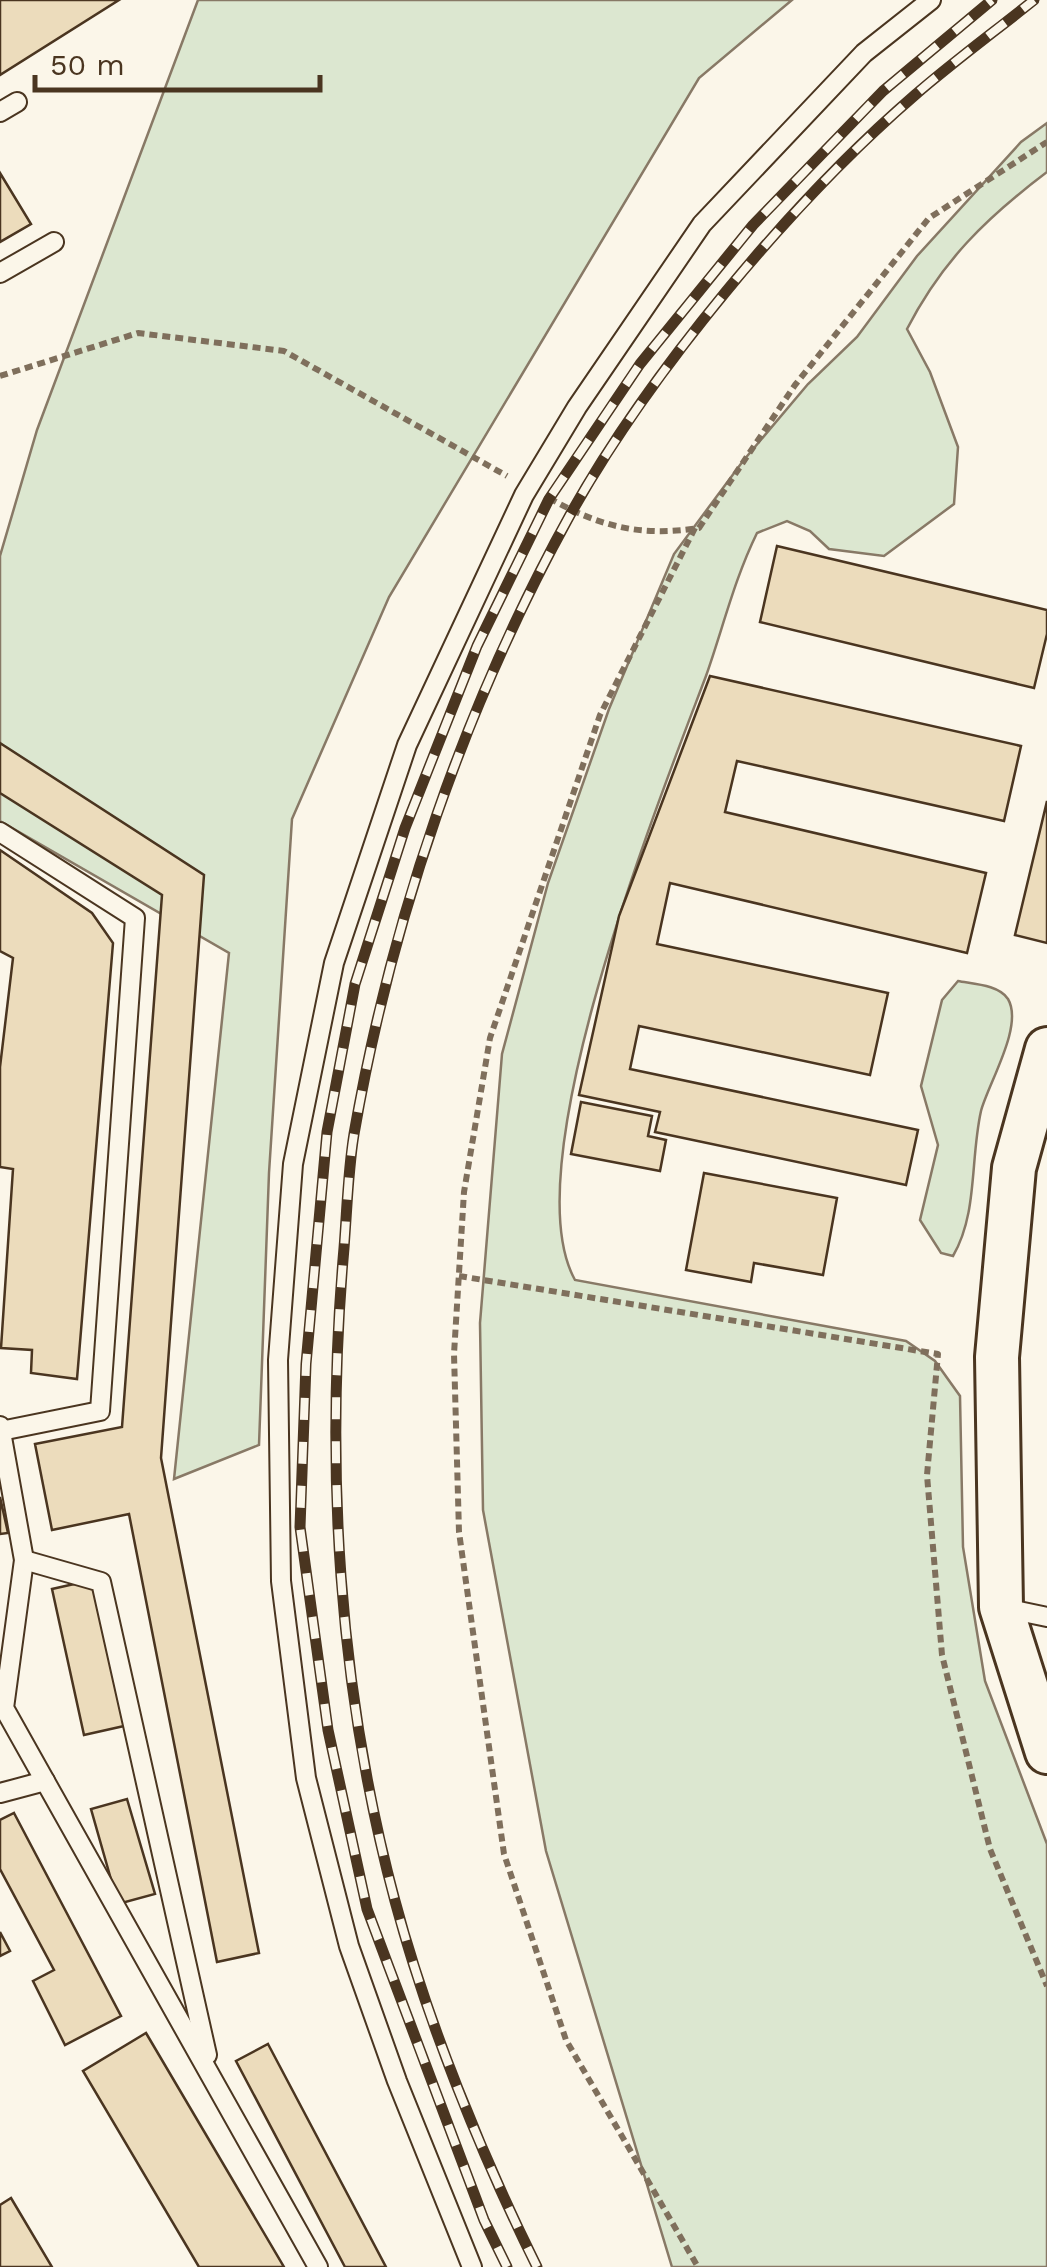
<svg xmlns="http://www.w3.org/2000/svg" width="1047" height="2267" font-family="'Work Sans',sans-serif">
	<rect width="100%" height="100%" fill="#fbf6e9"/>
	<g fill="#dce7d0" stroke="#887966" stroke-width="2.5">
		<polygon points="198,0 792,0 699,78 389,597 292,819 269,1173 259,1445 174,1479 229,953 0,821 0,556 37,430"/>
		<path d="M1047,123V172C986,218 942,261 907,329L930,372L958,447L954,504L884,556L829,549L810,531L787,521L757,533C734,580 723,628 706,676C660,798 512,1167 575,1280L906,1341L935,1361L960,1396L963,1547L985,1681L1047,1844V2267H672L546,1851L483,1510L480,1323L502,1054L548,883L609,709L674,554L743,461L808,384L857,337L917,256L1021,142Z"/>
		<path d="M958,981C974,984 999,985 1008,999C1024,1026 988,1084 981,1111C970,1160 978,1213 953,1256L941,1253L920,1220L938,1145L921,1086L942,1000Z"/>
	</g>
	<g fill="#ecdcbc" stroke="#4a3520" stroke-width="2.5">
		<polygon points="0,0 119,0 0,75"/>
		<polygon points="0,173 31,224 0,242"/>
		<polygon points="777,546 1047,610 1047,634 1034,688 760,622"/>
		<polygon points="710,676 1021,746 1004,821 737,761 725,812 986,873 967,953 670,883 657,944 888,993 870,1075 639,1026 630,1069 918,1130 906,1185 655,1132 660,1112 579,1095 619,916"/>
		<polygon points="0,743 204,875 161,1458 259,1953 217,1962 129,1514 52,1530 35,1444 122,1427 162,895 0,793"/>
		<polygon points="1047,801 1047,943 1015,935"/>
		<polygon points="0,850 92,913 113,943 77,1379 31,1373 32,1350 1,1348 13,1169 0,1167 0,1067 13,958 0,951"/>
		<polygon points="581,1102 652,1116 648,1136 666,1140 660,1171 571,1154"/>
		<polygon points="704,1173 837,1198 823,1275 754,1263 751,1282 686,1270"/>
		<polygon points="0,1497 8,1533 0,1534"/>
		<polygon points="92,1580 124,1726 84,1735 52,1589"/>
		<polygon points="127,1799 155,1894 118,1904 91,1809"/>
		<polygon points="14,1813 121,2016 65,2045 33,1981 54,1970 0,1869 0,1820"/>
		<polygon points="0,1932 10,1951 0,1956"/>
		<polygon points="146,2033 284,2267 199,2267 83,2071"/>
		<polygon points="268,2044 386,2267 345,2267 236,2061"/>
		<polygon points="11,2198 52,2267 0,2267 0,2205"/>
	</g>
	<g fill="none" stroke-linecap="round" stroke-linejoin="round">
		<g stroke="#4a3520" stroke-width="22">
			<g id="service">
				<polyline points="0,112 17,102"/>
				<polyline points="0,273 54,242"/>
				<polyline points="0,832 135,918 100,1411 1,1431"/>
				<polyline points="0,1426 24,1560 4,1708 318,2267"/>
				<polyline points="24,1560 101,1582 207,2055"/>
				<polyline points="1004,1608 1047,1617"/>
				<polyline points="0,1793 45,1781"/>
				<polyline points="472,2267 397,2081 349,1946 306,1778 281,1581 278,1360 293,1164 334,963 407,745 524,495 577,407 702,224 864,53 931,0"/>
			</g>
		</g>
		<g stroke="#4a3520" stroke-width="48">
			<polyline id="tertiary" points="1047,1049 1014,1168 997,1357 1001,1607 1047,1752"/>
		</g>
		<g stroke="#7f6f5c" stroke-width="6" stroke-dasharray="8 5" stroke-linecap="butt">
			<polyline points="0,376 138,333 284,351 507,476"/>
			<path d="M549,498C600,527 642,537 699,528L795,385L929,218L1047,142"/>
			<polyline points="695,528 600,715 490,1038 464,1192 454,1354 459,1532 504,1854 566,2040 698,2267"/>
			<polyline points="459,1276 938,1354 927,1475 942,1655 990,1849 1047,1986"/>
		</g>
		<use href="#service" stroke="#fbf6e9" stroke-width="18"/>
		<use href="#tertiary" stroke="#fbf6e9" stroke-width="42"/>
		<g stroke="#4a3520" stroke-width="11">
			<g id="rail">
				<polyline points="507,2267 484,2220 367,1909 328,1730 300,1527 306,1364 327,1132 355,984 405,828 477,646 549,499 640,364 753,225 883,91 992,0"/>
				<path d="M537,2267C482,2156 427,2021 395,1901C338,1689 325,1465 344,1248C347,1210 348,1171 354,1134C391,920 465,705 570,515C649,373 792,201 915,95C953,62 994,32 1034,0"/>
			</g>
		</g>
		<use href="#rail" stroke="#fbf6e9" stroke-width="8" stroke-dasharray="22" stroke-linecap="butt"/>
	</g>
	<path d="M35 75v15h285v-15" fill="none" stroke="#4a3520" stroke-width="5"/>
	<text x="50" y="75" font-size="30" fill="#4a3520" stroke="#fbf6e9" stroke-width="8" paint-order="stroke">50 m</text>
</svg>
